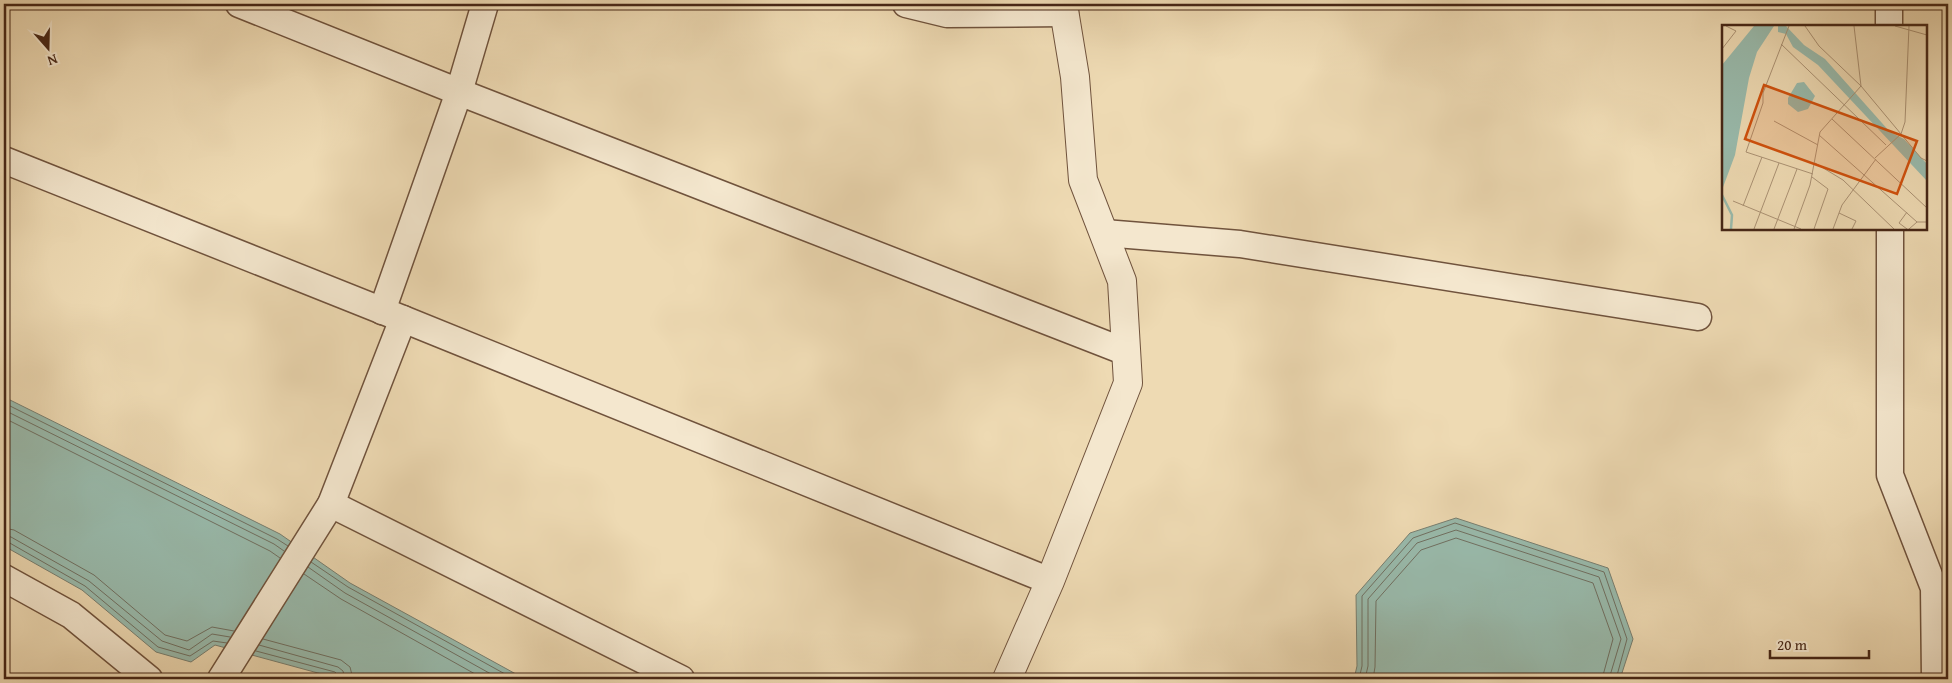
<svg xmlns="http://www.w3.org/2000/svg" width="1952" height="683" font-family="'Gentium Book Plus',serif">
	<rect width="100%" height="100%" fill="#eedab3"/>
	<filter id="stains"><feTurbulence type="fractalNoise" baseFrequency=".004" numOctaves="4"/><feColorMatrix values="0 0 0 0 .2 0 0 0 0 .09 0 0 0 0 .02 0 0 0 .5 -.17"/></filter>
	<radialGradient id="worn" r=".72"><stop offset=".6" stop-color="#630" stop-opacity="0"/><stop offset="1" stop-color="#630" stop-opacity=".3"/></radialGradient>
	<g fill="#99bbad" stroke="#787f71">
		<polygon points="4,397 280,534 350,583 525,679 340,679 215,645 191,662 156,652 82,590 4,546"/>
		<polygon points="1456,518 1608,568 1633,639 1620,679 1354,679 1357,666 1356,595 1410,533"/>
	</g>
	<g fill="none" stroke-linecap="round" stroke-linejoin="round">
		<g stroke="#707062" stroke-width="1">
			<polyline points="4,403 277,539 288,546"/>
			<polyline points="4,410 274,544 284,551"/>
			<polyline points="4,418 270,551 280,558"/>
			<polyline points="4,528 14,530 94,575 165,635 187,641 212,627 234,631"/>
			<polyline points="4,535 11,537 89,581 162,641 189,650 212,634 230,637"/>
			<polyline points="4,542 8,542 85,586 158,647 190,656 213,641 227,643"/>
			<polyline points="311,562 348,587 514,679"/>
			<polyline points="308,567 345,593 500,679"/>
			<polyline points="304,574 341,599 484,679"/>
			<polyline points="263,639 341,660 350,667 353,679"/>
			<polyline points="259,645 338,667 343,671 345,679"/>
			<polyline points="256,651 335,672 338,675 339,679"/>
			<polyline points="1359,679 1362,666 1362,596 1413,538 1455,523 1604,572 1627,639 1616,679"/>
			<polyline points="1365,679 1368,666 1368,599 1417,543 1456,530 1599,577 1621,639 1609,679"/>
			<polyline points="1373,679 1375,667 1376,601 1421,550 1456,538 1593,583 1613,639 1602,679"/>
		</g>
		<g stroke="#70533d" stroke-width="29">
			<g id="minor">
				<polyline points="239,4 459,92 1126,352"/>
				<polyline points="906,4 947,14 1065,13"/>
				<polyline points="1889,4 1889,26"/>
				<polyline points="4,160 403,319 1050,581"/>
				<polyline points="1890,229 1890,475 1934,588 1935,679"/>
				<polyline points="1104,233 1240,244 1698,317"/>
				<polyline points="382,311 459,92 485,4"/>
				<polyline points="331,504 681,679"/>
				<polyline points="4,578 71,615 149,679"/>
				<polyline points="221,679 331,504 403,319"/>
			</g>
		</g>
		<g stroke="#70533d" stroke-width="30">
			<polyline id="tertiary" points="1007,679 1050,581 1128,383 1122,281 1083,180 1075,77 1063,4"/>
		</g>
		<use href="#minor" stroke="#f4e7ce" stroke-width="26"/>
		<use href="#tertiary" stroke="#f4e7ce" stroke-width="28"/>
	</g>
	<g transform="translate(1722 25)">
		<rect width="205" height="205" fill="#eedab3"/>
		<path d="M32,1H52L35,27L27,53L13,130L0,165V40ZM56,1H64L82,20L103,34L168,107L182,114L205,139V156L96,40L71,22L64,9L56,7ZM82,57L93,71L86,84L76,87L66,79V73L75,58Z" fill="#99bbad"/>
		<path fill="none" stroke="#99bbad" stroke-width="2.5" d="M0,170L10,190L9,204"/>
		<path fill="none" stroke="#ab9274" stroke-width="1" d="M67,1L41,68V78L24,127L91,149M83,1L97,21L139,61L199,133L205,136M173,1L205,10M59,19L164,120M0,24L14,6L4,1M110,94L205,183M52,96L96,120M97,110L195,197M153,133L179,109L183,97L187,1M93,138L121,155L172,204M90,152L106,164L92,204M11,176L79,204M21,181L40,132M117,188L134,196L130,204M32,204L57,138M52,204L75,144M72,204L88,160L98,107L139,61L132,1M111,204L120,180L154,134M185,204L177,198L185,187M187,204L195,197H205"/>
		<path fill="#d0510e" fill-opacity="0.15" stroke="#d0510e" stroke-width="2.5" d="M42,60L195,116L175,169L23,114Z"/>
		<rect width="205" height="205" fill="none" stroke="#462616" stroke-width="2.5"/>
	</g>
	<rect width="1952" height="683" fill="none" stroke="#eedab3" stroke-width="20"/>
	<rect x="5" y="5" width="1942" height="673" fill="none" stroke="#462616" stroke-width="2.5"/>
	<rect x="10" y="10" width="1932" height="663" fill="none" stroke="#462616"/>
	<g transform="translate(48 48) rotate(160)" stroke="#f4e7ce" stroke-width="4" paint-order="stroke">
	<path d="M0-4L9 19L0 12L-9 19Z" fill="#462616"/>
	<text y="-8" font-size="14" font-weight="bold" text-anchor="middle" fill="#462616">N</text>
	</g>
	<path d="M1770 650v8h99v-8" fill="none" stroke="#462616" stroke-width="2.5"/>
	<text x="1777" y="650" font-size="15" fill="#462616" stroke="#f4e7ce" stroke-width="4" paint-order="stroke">20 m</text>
	<rect width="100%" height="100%" filter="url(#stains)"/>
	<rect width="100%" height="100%" fill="url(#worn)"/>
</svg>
